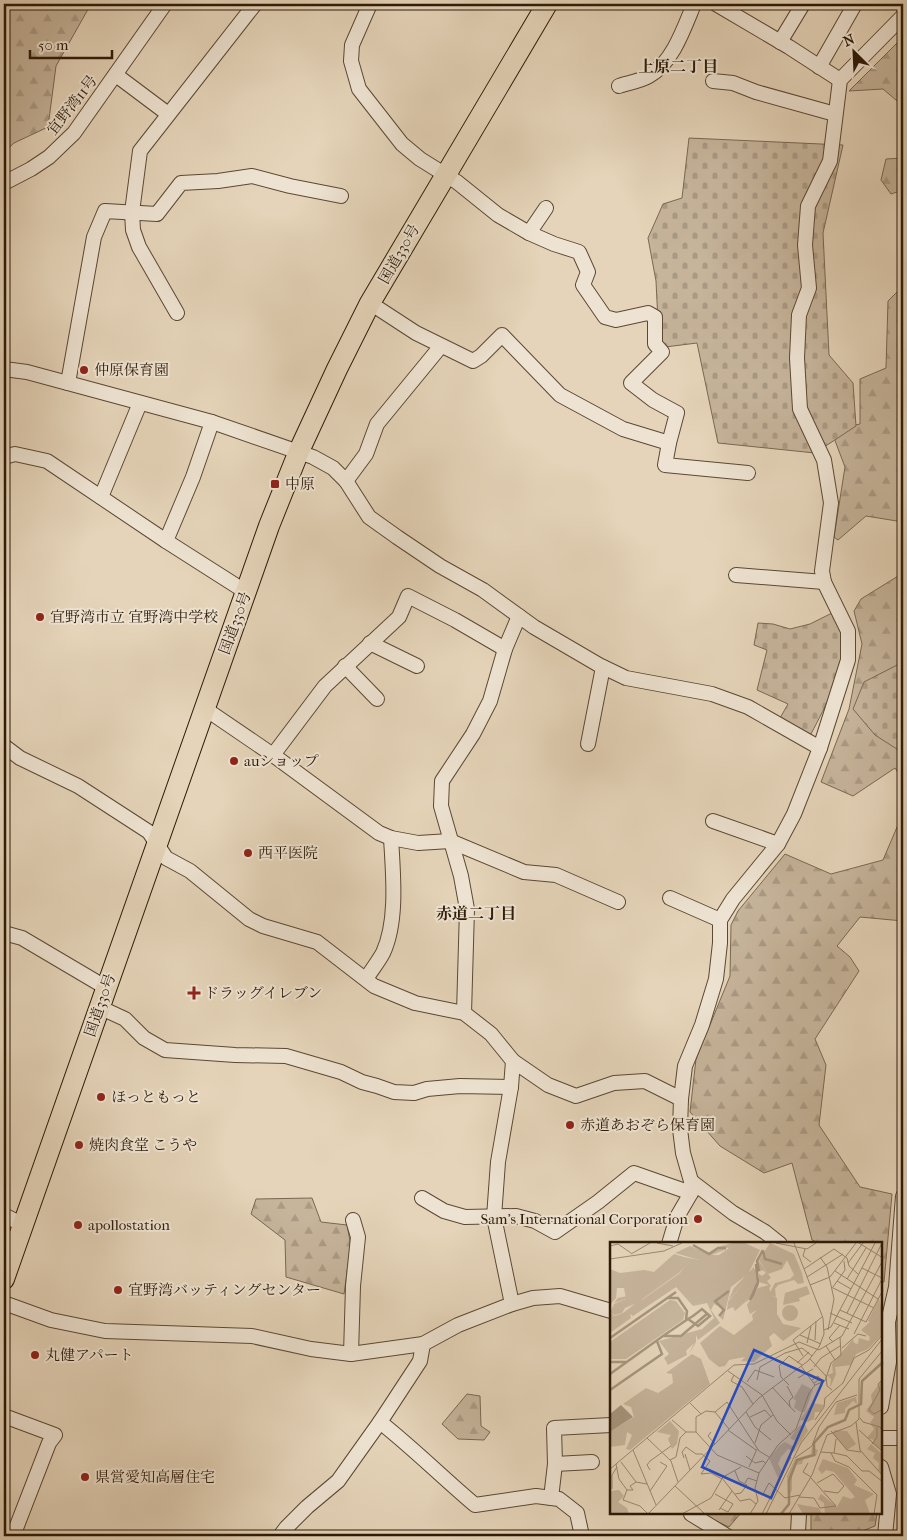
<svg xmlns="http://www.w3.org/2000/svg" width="907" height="1540" font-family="'IM FELL French Canon','Noto Serif JP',serif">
	<defs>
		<pattern id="forest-firs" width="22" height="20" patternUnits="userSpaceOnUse" patternTransform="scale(1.25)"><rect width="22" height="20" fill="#c6b49b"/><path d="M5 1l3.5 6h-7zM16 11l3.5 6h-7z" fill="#aa9a84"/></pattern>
		<pattern id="cemetery-stones" width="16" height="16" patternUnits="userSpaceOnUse" patternTransform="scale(1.25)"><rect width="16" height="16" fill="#c6b49b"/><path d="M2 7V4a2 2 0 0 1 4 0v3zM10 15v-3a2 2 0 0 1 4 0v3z" fill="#aa9a84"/></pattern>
	</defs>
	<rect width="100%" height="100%" fill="#e5d4b9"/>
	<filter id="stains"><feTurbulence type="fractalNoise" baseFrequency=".004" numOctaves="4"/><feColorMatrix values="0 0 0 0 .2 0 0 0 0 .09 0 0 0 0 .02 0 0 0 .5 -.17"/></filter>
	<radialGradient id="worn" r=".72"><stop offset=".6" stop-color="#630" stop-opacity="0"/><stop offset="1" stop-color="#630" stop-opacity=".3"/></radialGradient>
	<g fill="url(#forest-firs)" stroke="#7a6752">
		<polygon points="4,4 91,4 56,66 48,127 14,143 4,152"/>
		<polygon points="903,37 903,106 883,89 849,91"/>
		<polygon points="903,158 903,190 891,194 881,180 886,159"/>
		<polygon points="903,286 903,522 866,516 838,540 834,537 845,467 831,430 860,424 860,379 886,368 888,301"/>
		<polygon points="903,573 903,780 895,768 853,796 821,782 849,709 862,644 854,611 861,599"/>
		<polygon points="903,813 903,921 860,917 837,946 850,957 859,971 815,1039 826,1065 819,1125 860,1187 892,1194 884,1282 881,1282 881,1244 822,1244 812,1240 792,1163 764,1173 720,1146 690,1112 696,1059 730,976 731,925 738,911 785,854 831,874 883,860"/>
		<polygon points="312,1198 321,1222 347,1225 351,1246 344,1294 286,1277 285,1240 251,1214 256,1199"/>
		<polygon points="467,1394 480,1396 481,1426 490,1432 484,1440 458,1439 442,1424"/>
		<polygon points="701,1514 740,1514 729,1527"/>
		<polygon points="811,1514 877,1514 875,1526 850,1536 809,1536 811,1531"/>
	</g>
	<g fill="url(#cemetery-stones)" stroke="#7a6752">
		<polygon points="689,138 843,145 823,233 829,355 853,383 856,426 815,453 718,443 697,343 665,347 659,342 656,281 648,238 663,204 682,198"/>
		<path d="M834,612C837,620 842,629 843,638C845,671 826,705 811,734H802L780,718L788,704L757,690L767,650L754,645L758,623L773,624L790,629L810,624Z"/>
		<polygon points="899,664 903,664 903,753 875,735 853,709 864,682"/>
	</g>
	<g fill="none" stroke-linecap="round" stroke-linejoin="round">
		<g stroke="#5b4834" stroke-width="16">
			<g id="minor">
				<polyline points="370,4 352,45 351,61 359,89 402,144 420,159 457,182 498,215 529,233 546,208"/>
				<polyline points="716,4 789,47 840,80"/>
				<polyline points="780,42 803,4"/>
				<polyline points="819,67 855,4"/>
				<polyline points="116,75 168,114"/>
				<polyline points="713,81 733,83 756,92 835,114"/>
				<path d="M619,86C628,83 640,81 649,76C673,62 684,28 694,4"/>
				<polyline points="4,183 31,169 49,157 74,133 165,4"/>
				<polyline points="529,233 554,244 579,252 588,272 583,285 605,317 616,320 648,313 655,317 655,344 662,352 631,383 653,400 677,413 669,443"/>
				<polyline points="370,303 416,333 473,361 481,356 502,335 560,395 623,429 669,443 665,465 748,473"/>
				<polyline points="177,313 139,247 133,230 132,212 140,151 255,4"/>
				<polyline points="4,369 27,372 212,422 313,457 333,468 346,481 369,517 397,537 440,566 483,590 534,627 599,665 626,678 712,694 748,707 820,748"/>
				<polyline points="68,383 94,237 105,211 157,214 181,183 218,181 252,176 290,186 341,196"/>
				<polyline points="4,457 15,454 47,461 166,541 246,592"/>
				<polyline points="346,481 366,454 377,424 441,346"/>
				<polyline points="101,497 140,403"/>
				<polyline points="166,541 193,477 212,422"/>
				<polyline points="736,575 824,582"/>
				<polyline points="370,643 417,666"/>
				<polyline points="345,666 377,699"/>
				<polyline points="204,708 273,755 379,833 391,838 418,843 450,841 524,872 556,875 618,902"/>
				<polyline points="588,744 603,667"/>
				<polyline points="4,746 20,758 78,786 149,832 166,858 190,871 249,919 263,926 317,942 374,986 415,1003 464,1013 491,1034 513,1061 548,1085 576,1096 614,1083 645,1081 681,1099"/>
				<polyline points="273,755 325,686 399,617 408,596 455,620 505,649"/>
				<polyline points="713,821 778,844"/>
				<polyline points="670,898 720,920"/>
				<polyline points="4,933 22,938 105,987"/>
				<path d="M366,979C371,971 378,962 383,953C398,921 393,873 391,838"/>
				<polyline points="99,1007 125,1019 144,1038 165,1050 235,1055 286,1056 341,1072 362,1082 377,1086 394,1092 414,1093 427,1089 460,1086 511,1087"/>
				<polyline points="464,1013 467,909 461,876 441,806 442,781 473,734 490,701 505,649 519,616"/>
				<polyline points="691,1181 733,1213 765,1232 780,1244"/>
				<polyline points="422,1198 444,1211 465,1217 516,1216 535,1221 555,1232 598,1202 634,1173 691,1193"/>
				<polyline points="4,1215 23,1225"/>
				<polyline points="669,1244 677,1217 691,1193 691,1181 683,1153 680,1129 681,1099 685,1066 702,1025 716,979 720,943 720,920 733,899 778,844 794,814 820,748 848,660 848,631 824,582 822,571 831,503 824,460 800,409 797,358 799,315 809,288 805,245 808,206 830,161 840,80 903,16"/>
				<polyline points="4,1303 51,1320 105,1331 252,1336 311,1349 351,1354 423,1344 458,1325 512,1304 533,1298 560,1296 611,1311"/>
				<polyline points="512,1304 494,1217 498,1162 511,1087 513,1061"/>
				<polyline points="351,1354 353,1286 358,1237 353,1220"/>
				<polyline points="881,1407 889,1362 888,1322 896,1287 903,1196"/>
				<polyline points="4,1416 55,1435 49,1443 13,1536"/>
				<path d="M380,1422C413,1448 443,1478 475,1505L536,1496L559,1499L577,1513L582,1536"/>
				<polyline points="881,1438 903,1438"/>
				<polyline points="555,1464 592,1462"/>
				<polyline points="881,1467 889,1494 885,1536"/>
				<polyline points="551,1498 555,1464 554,1428 611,1425"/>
				<polyline points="691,1514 727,1536"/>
				<polyline points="280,1536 286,1528 307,1507 338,1481 380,1422 420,1361 423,1344"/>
				<polyline points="796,1536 798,1532 799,1514"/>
			</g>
		</g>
		<g stroke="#2d1a08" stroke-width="22">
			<polyline id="highway" points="4,1279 269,526 299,451 337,369 370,303 547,4"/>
		</g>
		<use href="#minor" stroke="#eee3d2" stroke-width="14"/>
		<use href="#highway" stroke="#e5d4b9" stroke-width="20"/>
	</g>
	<g fill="#8f2418" stroke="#eee3d2" stroke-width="2">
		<circle cx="84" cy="370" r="5"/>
		<rect x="270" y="479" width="10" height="10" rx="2.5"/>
		<circle cx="40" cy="617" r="5"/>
		<circle cx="234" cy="761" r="5"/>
		<circle cx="248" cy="853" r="5"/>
		<path d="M191.5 985.5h5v5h5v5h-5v5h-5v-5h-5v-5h5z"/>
		<circle cx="101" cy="1097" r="5"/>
		<circle cx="570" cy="1125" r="5"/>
		<circle cx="79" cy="1145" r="5"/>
		<circle cx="698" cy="1219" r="5"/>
		<circle cx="78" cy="1225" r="5"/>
		<circle cx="118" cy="1290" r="5"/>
		<circle cx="35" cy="1355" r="5"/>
		<circle cx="85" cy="1477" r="5"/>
	</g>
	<g text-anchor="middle" stroke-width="4" stroke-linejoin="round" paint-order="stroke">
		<g font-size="15" fill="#2d1a08" stroke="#eee3d2">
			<text transform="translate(72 105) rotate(-52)" y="5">宜野湾11号</text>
			<text transform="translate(399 254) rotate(-60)" y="5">国道330号</text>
			<text transform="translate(235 623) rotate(-70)" y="5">国道330号</text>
			<text transform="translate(100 1005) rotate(-71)" y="5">国道330号</text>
		</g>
		<g font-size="15" fill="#2d1a08" stroke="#eee3d2" text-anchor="start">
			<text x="94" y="375">仲原保育園</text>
			<text x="285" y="489">中原</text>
			<text x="50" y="622">宜野湾市立 宜野湾中学校</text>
			<text x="244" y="766">auショップ</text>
			<text x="258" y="858">西平医院</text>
			<text x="204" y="998">ドラッグイレブン</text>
			<text x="111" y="1102">ほっともっと</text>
			<text x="580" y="1130">赤道あおぞら保育園</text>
			<text x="89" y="1150">焼肉食堂 こうや</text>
			<text x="688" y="1224" text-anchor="end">Sam's International Corporation</text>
			<text x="88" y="1230">apollostation</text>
			<text x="128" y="1295">宜野湾バッティングセンター</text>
			<text x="45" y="1360">丸健アパート</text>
			<text x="95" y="1482">県営愛知高層住宅</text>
		</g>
		<g font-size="16" font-weight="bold" fill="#2d1a08" stroke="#eee3d2">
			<text x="678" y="72">上原二丁目</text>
			<text x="476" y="919">赤道二丁目</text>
		</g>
	</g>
	<g transform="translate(610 1242)">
		<rect width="272" height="272" fill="#e5d4b9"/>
		<path d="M122,1H135L150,8L138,32L121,45L113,78L109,74L113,67L104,62L101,68L110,81L88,98L86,93V100L79,112L84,101L76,109L77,113L58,123L54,116L59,112L49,99L92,87L104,76L97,61L83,64L66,45L23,74L20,72L21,76L0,91V71L5,74L13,71L30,58L27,53L4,61L0,66L8,56L27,52L32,58L70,31L74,25V15L89,18L96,13H109L119,6L108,5ZM160,1L148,18L161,36L157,39L161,44L157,48L159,43L149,40V32L152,34L156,31L153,28L148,30V33L146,46L142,54L136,61L147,39V19ZM144,25V29L118,59L124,46ZM197,44L200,52L189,56L190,59L173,63L175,51ZM60,58L66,59L75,71L73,78L16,117H0V100ZM172 71a8 8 0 1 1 16 0a8 8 0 1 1-16 0Z" fill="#c6b49b"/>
		<path d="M160,1L184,12L192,31L194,41L188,42L184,38L168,43L165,47L166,55L160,53L167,56V72L173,82L191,86L173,99L164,91L159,95L162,104L144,120L131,119L135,115L119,118L115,124L109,125L99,117L90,101L110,84L124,93L143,78L142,73L147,68L140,72L137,63L148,46L159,43L160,50L165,41L180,37L184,33L177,18L172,27L158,32L149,18ZM80,4L99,12L108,6L117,7L89,18L65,11ZM64,12L74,15V25L70,30L27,61L15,66L12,71L5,73L0,71L4,62L16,57L14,46H7L6,56L0,63V27L10,31L34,28L44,30ZM147,24V39L142,54L125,69L123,65L117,68L118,60ZM272,69L273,91L258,107L246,112L241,123L225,125L226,132L220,146L221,137L217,133L223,131L222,122L243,97L244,101L248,102L249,96L259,99L260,95L251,88ZM82,112L91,117L100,142L20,208L16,207L22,193L17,190L15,203L0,205V186L2,188L24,175L21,165L13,162L36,146L48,151L63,141L62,132L56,131ZM272,138V209L263,202L264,198L257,196L264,187L260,181L264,175L256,169L262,160L261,153ZM246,155L247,162L243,159L235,167V171L224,173L227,161ZM202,161L214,163L210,170H205L204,177L198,180L190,178ZM195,182L198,189L184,210L178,207L171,215L168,222L172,229L168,236L159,216L170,203L175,200L182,204L187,200L180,196L189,184ZM225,188L237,189L246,202L237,208L222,191ZM261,202L272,212V233L268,228L269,221L263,216L265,211L257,207ZM202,205L208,208L206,214L194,215L192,222L185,223L182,228V248L178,256L177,234L185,217L201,212ZM213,217L238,226L247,238L244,243L264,252L255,258L260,272H215L214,261L208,257L211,252L227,265L233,254L241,257L245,255L224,230L216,228L212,232L208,227ZM187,262L209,266L212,272H193Z" fill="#c6b49b"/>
		<path d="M269,56L272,69L260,80L258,79ZM192,142L203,148L195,170H191L184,166L186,158L183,157ZM60,179L69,189L67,202L62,207L58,197L61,193L47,190Z" fill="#c6b49b"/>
		<path d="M9,248L14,254L8,260L17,266L19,272L0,271V249Z" fill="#c6b49b"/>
		<path d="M11,163L23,175L1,189L0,172Z" fill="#a6957d"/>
		<path fill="none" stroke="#a6957d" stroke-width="2.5" d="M83,3L99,12L108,6H116M153,9L155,17L172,22M149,29L147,19L153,8M142,55L148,41M57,56H68L77,69L76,78M140,58L148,40L146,22M104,60L119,49M106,60L114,68L109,74M54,94H71L98,71M0,96L66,50M0,120H16M0,132L53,94L75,79L78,77L83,74L92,67L100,74L88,84L78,77M0,148L52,112L47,99M171,272L179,262V239L187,218L204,213V201L218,185L235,178L239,168L251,162L252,139L273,120"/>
		<path fill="none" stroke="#9b8a72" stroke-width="1" d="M47,1L63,4M166,1L197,7L206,1M249,1L273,16M0,4L8,2L21,11M195,7L193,14L201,20M21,12L40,1M210,15L217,25L224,57L218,88M0,17L54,9L72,1M238,21L253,1M252,26L272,36M194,27L224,7L237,16L239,24L248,32M225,29L268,57M197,35L233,12M237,37L256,6M227,39L241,47M200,43L220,35L246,1M221,45L264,66M223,45L235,28L234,19M230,68L256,80L273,48M220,71L242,81M237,71L272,1M224,81L239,87M214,88L221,85L265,1M244,92L273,35M190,93L211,102M205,98L206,79M223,100L219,96L230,83M197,101L201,84M216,104L225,118M232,106L248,92L256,94M193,114L183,98L212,75M200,117L216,134L217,144L222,148M187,121L199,110M191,124L205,143M204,125L211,116L230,104M118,129L152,153L167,179L181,193M124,133L121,139L132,145L143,162M188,136L203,127M273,137L268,142L270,148L259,168L264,172L273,167M147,138L150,125L175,111L192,106L202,114M202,138L208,134L210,137L204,141M137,140L145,128L164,135M179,143L171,135L169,124L179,114L192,123M177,144L183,155L179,159L180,165M162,145L185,170M80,161L91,172M105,170L96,169L86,175V190L107,213L149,231M105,170L117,160L149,209L159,215M105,170L119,187M136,170L145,185L161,198M140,175L155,168L161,175M250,176L253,180L270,185L273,190M62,178L76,190H86M205,178L214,165L215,156L233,141L244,116L259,108L273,92M246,180L250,208L273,234M118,188L146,208M249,188L273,210M221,189L237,208L251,210M101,190L98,194L105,202M37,196L61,219L68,240M145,201L151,183L163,173M262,202L267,195V185M23,208L46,263M211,210L224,211L226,197M221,211L225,219L239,225L267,253L264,272M224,211L237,214L252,229H259L273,240M75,212L80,228M136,214L145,221L153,219L156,222M74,216L72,210L76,205L86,212H92L100,219L91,232L101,231L112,237M185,216L202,204L209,185L226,160L247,153M60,218L66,215L70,196L76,190M11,220L26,240L37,242M198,221L193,230L201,235M6,222L9,237L17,248L13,258L30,264L37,271M139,225L147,207M0,227L124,123L144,122L189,100L209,108L232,94L273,18M40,228L37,223L40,219L61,204M125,229L129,239L137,243L131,251L125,252M112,236L130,259L140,257L146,262M135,241L138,236L147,239M207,241L223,232L234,244L228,251L214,249M65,244L95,272M2,247V233L7,225M17,248H23L20,244L26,240M40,249L57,224L50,220M148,251L153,252L159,241L175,256L190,253M105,252L123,262L118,270L110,266M189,255L204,256L210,266L226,264L201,236M109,268L122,249M38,272L149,156L198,119L209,105L214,92L213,76L184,1M72,272L101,256L113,235L131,225M140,272L148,259L145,246L149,231L168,203L186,187L199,151L205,143L215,139L221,121L231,113L230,95M152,272L181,215M156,272L191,201L273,96M179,272L202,233L217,193L241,184L249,177V137L273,108"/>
		<path fill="#1d4ed8" fill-opacity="0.15" stroke="#1d4ed8" stroke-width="2.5" d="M144,108L213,139L161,256L92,225Z"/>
		<rect width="272" height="272" fill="none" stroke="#2d1a08" stroke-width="2.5"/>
	</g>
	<rect width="907" height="1540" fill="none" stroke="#e5d4b9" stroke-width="20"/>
	<rect x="5" y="5" width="897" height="1530" fill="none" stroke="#2d1a08" stroke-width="2.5"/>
	<rect x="10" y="10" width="887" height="1520" fill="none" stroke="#2d1a08"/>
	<g transform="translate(854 52) rotate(336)" stroke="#eee3d2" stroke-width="4" paint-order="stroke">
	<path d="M0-4L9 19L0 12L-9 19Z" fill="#2d1a08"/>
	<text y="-8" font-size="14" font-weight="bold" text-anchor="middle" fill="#2d1a08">N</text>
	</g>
	<path d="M30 50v8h82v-8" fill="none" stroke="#2d1a08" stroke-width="2.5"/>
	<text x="38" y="50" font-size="15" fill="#2d1a08" stroke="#eee3d2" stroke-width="4" paint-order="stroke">50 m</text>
	<rect width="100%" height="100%" filter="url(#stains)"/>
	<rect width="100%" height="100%" fill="url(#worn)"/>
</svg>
